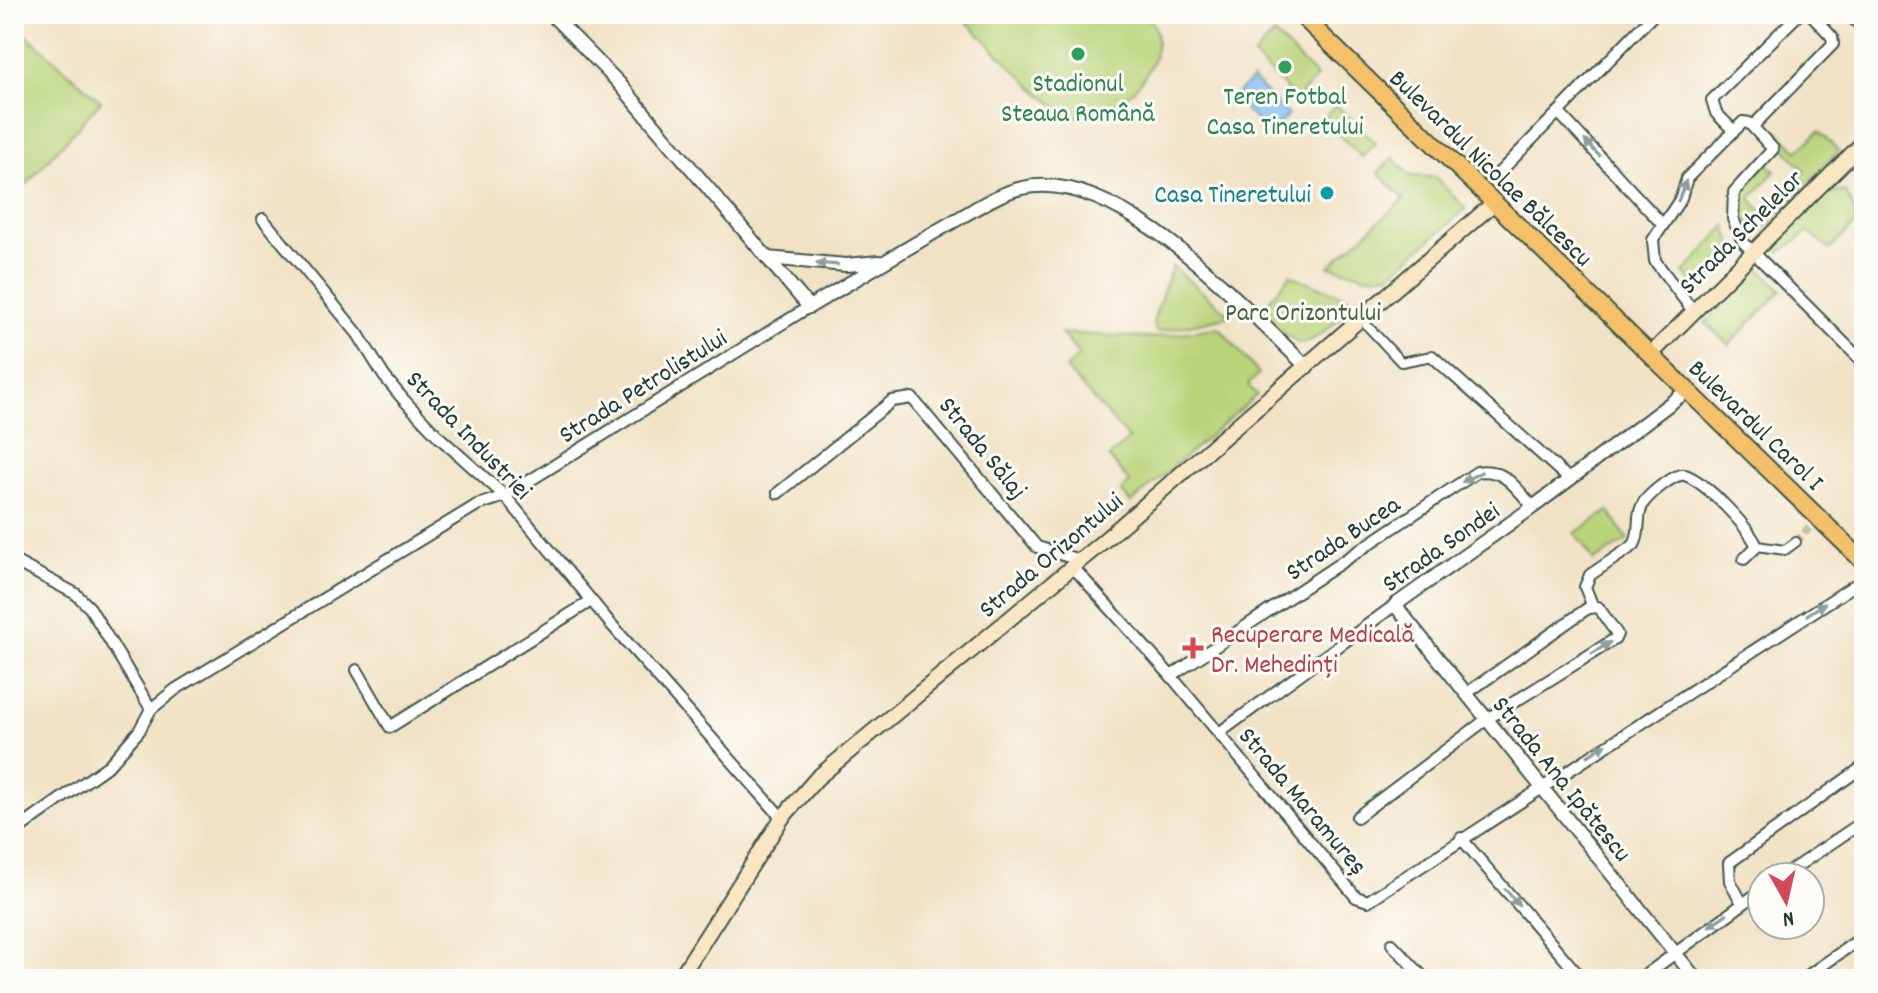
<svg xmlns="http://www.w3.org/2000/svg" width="1878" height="993" font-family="Dekko,sans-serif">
	<rect width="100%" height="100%" fill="#fdfcf7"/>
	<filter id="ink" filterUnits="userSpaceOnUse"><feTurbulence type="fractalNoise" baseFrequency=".0125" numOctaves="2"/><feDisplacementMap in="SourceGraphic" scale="16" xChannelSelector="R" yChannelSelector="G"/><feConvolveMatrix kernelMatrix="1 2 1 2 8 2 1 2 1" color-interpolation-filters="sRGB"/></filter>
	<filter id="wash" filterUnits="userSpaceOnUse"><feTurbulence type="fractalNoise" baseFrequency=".006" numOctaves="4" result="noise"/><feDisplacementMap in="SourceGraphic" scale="32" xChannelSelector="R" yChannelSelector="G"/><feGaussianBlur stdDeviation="1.8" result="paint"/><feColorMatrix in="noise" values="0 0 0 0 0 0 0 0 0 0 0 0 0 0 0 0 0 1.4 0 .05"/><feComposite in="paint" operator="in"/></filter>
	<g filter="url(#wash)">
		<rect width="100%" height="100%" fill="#f1e2c5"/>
		<g fill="#b9d378" stroke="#6c8856" stroke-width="2">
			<path d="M959,14H1146C1183,52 1116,126 1074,116C1049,109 981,35 959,14Z"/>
			<polygon points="14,24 101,101 14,198"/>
			<polygon points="1274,34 1317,77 1296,99 1253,56"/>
			<polygon points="1336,105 1376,143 1362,157 1323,119"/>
			<polygon points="1778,131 1798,151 1819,131 1839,151 1760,233 1736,211 1735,197 1767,163 1775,171 1750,199 1764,213 1805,171 1773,136"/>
			<polygon points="1393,158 1411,176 1435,177 1466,209 1390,274 1367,276 1329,266 1404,199 1378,173"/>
			<polygon points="1845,191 1859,220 1830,250 1808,232 1781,252 1774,247 1825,194"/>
			<polygon points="1726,226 1735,253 1702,292 1684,273"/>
			<polygon points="1172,266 1231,316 1157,332 1153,322"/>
			<polygon points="1759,268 1782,290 1729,345 1705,323"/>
			<path d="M1290,275L1351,299C1347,316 1316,342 1299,344L1259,313Z"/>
			<polygon points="1219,327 1259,374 1248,385 1257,395 1131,503 1121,491 1130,483 1109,457 1129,439 1066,369 1079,355 1061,333 1151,338"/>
			<polygon points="1609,511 1628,540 1594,561 1575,533"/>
		</g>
		<polygon fill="#80bef3" stroke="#507e94" stroke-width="2" points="1252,79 1288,115 1270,134 1233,98"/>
	</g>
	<g filter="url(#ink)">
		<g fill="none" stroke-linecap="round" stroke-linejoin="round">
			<polyline stroke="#c7c1a8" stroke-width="8" stroke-dasharray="8 4" stroke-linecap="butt" points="1796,542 1809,528"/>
			<g stroke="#3e564a" stroke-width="12">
				<g id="pedestrian">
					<polyline points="1361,319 1401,362 1432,356"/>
					<polyline points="1757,546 1785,550 1796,542"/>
				</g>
			</g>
			<g stroke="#3e564a" stroke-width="14">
				<g id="minor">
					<polyline points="1559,113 1662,224"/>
					<polyline points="1753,126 1833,44 1832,37 1811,14"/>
					<polyline points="1733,130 1716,113 1712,100 1799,14"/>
					<polyline points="1499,173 1654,14"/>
					<polyline points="263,219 358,334 384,376 403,399 440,438 505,496 610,623 782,818"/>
					<polyline points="1693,311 1655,261 1653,240 1681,198 1687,178 1743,122 1749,123 1773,149 1734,192 1733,219 1743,242 1864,363"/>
					<polyline points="1432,356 1570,480"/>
					<polyline points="778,493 892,401 912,398 1037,547 1079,560"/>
					<polyline points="14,561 76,594 90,608 151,709"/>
					<polyline points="1072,566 1171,676 1356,897 1368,901 1864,579"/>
					<path d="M1593,607L1585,587L1590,575L1634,545C1642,532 1635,515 1644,502C1650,494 1675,472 1685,475C1706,482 1747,526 1757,546L1744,559"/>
					<polyline points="357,670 390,727 591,601"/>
					<path d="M1171,676L1477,472C1504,467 1517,489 1533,507"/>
					<polyline points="1219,733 1395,605"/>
					<polyline points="1357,817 1487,719 1615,639 1617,634 1598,607 1588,608 1467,693"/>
					<polyline points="14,832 109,765 139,731 151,709 176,689 477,505 505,496 809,307"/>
					<polyline points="1461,838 1582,979"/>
					<polyline points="1781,877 1864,821"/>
					<polyline points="1742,903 1730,881 1729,863 1864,766"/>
					<polyline points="1392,944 1425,979"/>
					<polyline points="1856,945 1864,955"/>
					<polyline points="1640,979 1762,890"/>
					<polyline points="1803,979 1864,936"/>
				</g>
			</g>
			<g stroke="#3e564a" stroke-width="16">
				<g id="tertiary">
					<path d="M551,14L618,82L809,307C858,278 907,248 956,220C977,208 999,193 1022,188C1118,166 1243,307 1307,367"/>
					<polyline points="1849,14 1864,27"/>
					<polyline points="767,258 846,265 879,262"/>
					<polyline points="1688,390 1533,507 1395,605 1696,979"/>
				</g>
			</g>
			<g stroke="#3e564a" stroke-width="18">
				<g id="secondary">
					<polyline points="1651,354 1864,142"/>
					<polyline points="679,979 782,818 817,778 1100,544 1494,203"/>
				</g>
			</g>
			<g stroke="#3e564a" stroke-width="20">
				<polyline id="primary" points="1300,14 1864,562"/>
			</g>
			<use href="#pedestrian" stroke="#fff" stroke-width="8"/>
			<use href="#minor" stroke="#fff" stroke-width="10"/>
			<use href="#tertiary" stroke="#fff" stroke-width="12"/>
			<use href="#secondary" stroke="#fbe6c3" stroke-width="14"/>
			<use href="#primary" stroke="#f4c16a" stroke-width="16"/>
		</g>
		<defs><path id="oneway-solid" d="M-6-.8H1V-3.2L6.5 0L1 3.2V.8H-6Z" transform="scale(2)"/></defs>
		<g fill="#8f9e9a">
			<use href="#oneway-solid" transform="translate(1592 148) rotate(-133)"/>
			<use href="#oneway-solid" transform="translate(1682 191) rotate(-69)"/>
			<use href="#oneway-solid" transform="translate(827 264) rotate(-176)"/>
			<use href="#oneway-solid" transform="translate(1472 477) rotate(152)"/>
			<use href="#oneway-solid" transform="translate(1816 609) rotate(-33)"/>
			<use href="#oneway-solid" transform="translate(1601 648) rotate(-32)"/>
			<use href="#oneway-solid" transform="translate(1597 750) rotate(-33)"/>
			<use href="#oneway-solid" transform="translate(1512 897) rotate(50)"/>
			<use href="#oneway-solid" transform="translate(1718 920) rotate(145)"/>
		</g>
	</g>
	<g fill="#2e9e5b" stroke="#fdfcf7" stroke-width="3">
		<circle cx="1078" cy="54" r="8"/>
		<circle cx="1285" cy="67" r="8"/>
	</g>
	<circle fill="#0f9aa8" stroke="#fdfcf7" stroke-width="3" cx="1327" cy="193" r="8"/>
	<path fill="#e0444e" stroke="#fdfcf7" stroke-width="3" d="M1189 636h8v8h8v8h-8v8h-8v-8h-8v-8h8z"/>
	<g text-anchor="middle" stroke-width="6" stroke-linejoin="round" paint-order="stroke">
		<g font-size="26" fill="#27864d" stroke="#fdfcf7">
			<text x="1078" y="91">Stadionul<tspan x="1078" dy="30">Steaua Română</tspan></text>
			<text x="1285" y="104">Teren Fotbal<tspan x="1285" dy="30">Casa Tineretului</tspan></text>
		</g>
		<g font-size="26" fill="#1f3d34" stroke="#fdfcf7">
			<text transform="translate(1492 167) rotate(44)" y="9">Bulevardul Nicolae Bălcescu</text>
			<text transform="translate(1740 231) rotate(-45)" y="9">Strada Schelelor</text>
			<text transform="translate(642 385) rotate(-32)" y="9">Strada Petrolistului</text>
			<text transform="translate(1757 424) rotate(44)" y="9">Bulevardul Carol I</text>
			<text transform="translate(470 434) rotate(46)" y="9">Strada Industriei</text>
			<text transform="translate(984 447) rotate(51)" y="9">Strada Sălaj</text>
			<text transform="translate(1342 537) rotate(-34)" y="9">Strada Bucea</text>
			<text transform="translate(1440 546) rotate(-35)" y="9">Strada Sondei</text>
			<text transform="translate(1050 554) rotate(-40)" y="9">Strada Orizontului</text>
			<text transform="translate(1563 778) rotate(51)" y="9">Strada Ana Ipătescu</text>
			<text transform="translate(1304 800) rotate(50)" y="9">Strada Maramureș</text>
		</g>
		<g font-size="26" fill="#0d838f" stroke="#fdfcf7" text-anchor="end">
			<text x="1311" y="202">Casa Tineretului</text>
		</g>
		<g font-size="26" fill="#466245" stroke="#fdfcf7">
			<text x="1303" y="320">Parc Orizontului</text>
		</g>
		<g font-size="26" fill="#be3a42" stroke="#fdfcf7" text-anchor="start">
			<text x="1211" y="642">Recuperare Medicală<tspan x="1211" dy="30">Dr. Mehedinți</tspan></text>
		</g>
	</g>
	<rect width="1878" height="993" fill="none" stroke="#fdfcf7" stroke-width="48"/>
	<g transform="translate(1786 901) rotate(172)"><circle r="38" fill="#fdfcf7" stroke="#a4b0a9" stroke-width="2"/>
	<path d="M0-6L14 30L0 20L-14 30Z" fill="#d1495b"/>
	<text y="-12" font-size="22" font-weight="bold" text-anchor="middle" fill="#1f3d34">N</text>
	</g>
</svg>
